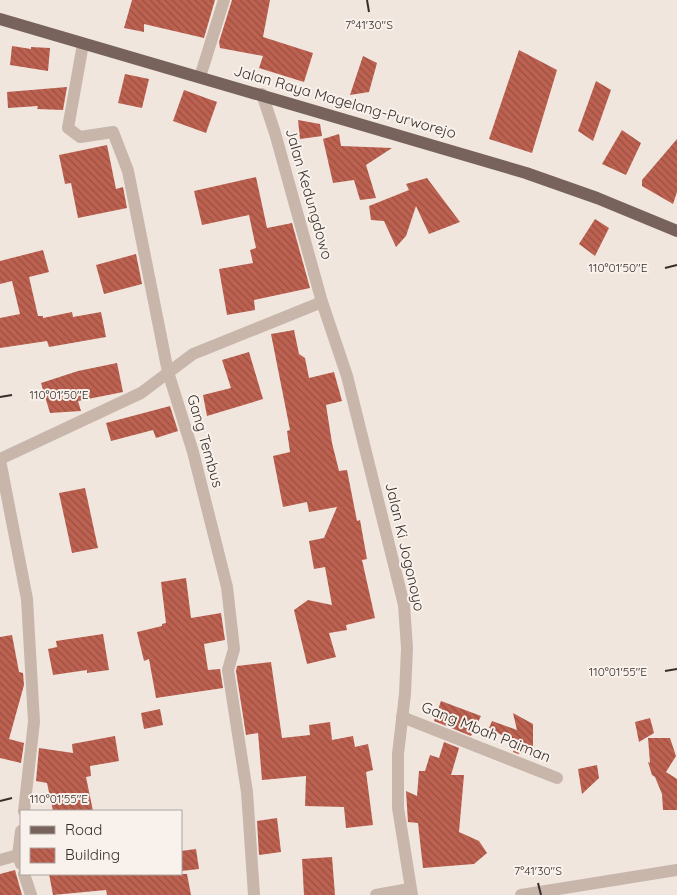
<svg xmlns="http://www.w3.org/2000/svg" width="677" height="895" font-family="Quicksand,sans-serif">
	<defs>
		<pattern id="building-back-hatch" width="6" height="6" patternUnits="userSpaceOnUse" patternTransform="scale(1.25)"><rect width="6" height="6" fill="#bd6150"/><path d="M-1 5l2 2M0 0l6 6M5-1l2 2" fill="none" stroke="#9a5043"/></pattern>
	</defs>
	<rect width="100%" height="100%" fill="#f1e6de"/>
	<g fill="url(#building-back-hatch)">
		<polygon points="132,0 215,0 204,38 144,24 144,32 124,28"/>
		<polygon points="232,0 270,0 263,37 313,53 304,82 259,68 263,56 220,48 219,42"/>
		<polygon points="12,46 31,49 31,47 50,48 48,71 10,65"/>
		<polygon points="519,50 557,70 532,153 489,139"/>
		<polygon points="363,56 377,63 369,92 350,95"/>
		<polygon points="125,74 149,79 142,108 118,103"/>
		<polygon points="596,81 611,90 593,141 578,131"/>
		<polygon points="67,87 63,110 37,109 38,106 8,108 7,92"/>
		<polygon points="184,90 217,102 206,133 173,121"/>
		<polygon points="298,120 320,124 322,136 300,139"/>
		<polygon points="622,130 641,143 626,175 602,164"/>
		<polygon points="339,134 341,146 392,148 366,165 376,198 360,200 354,180 333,183 323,139"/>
		<polygon points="677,139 677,192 673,204 642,186 642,180"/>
		<polygon points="107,145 116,189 123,187 127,208 78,218 71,183 65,184 59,155"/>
		<polygon points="256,177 267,228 292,223 310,288 254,300 255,310 227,315 219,269 253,263 250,250 256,248 249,215 202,225 194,191"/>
		<polygon points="427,178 460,222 429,234 416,206 406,236 396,247 384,221 371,220 369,206 409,190 406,184"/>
		<polygon points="595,219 609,228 595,256 579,244"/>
		<polygon points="43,250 49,272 29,277 38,316 43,316 43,318 72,312 73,317 101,312 106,337 49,347 47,341 0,348 0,318 20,314 12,281 0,284 0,261"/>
		<polygon points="136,254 142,284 104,294 96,265"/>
		<polygon points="294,330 299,354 305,358 309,378 334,372 342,401 326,405 332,443 339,471 347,470 357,521 360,520 367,559 362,560 375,618 346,625 347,630 329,633 336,657 307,664 294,610 308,600 332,605 325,567 314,569 309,541 324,538 337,507 309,512 307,502 283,507 273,456 290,452 287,431 290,430 271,334"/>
		<polygon points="249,352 263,399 207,416 203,395 231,388 222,360"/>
		<polygon points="117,363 123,392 78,401 81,411 50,413 41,383 78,371"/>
		<polygon points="170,406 178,431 156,438 153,430 111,441 106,423"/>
		<polygon points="85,488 98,548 72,553 59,493"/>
		<polygon points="186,578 191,618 221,613 225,640 204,644 208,670 220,669 223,688 156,698 149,659 144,661 137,632 162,626 162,624 166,623 161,582"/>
		<polygon points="103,634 109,670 87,673 87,670 53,675 48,649 57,647 56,641"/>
		<polygon points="12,635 19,672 23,673 24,685 9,739 24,743 21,763 0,758 0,637"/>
		<polygon points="271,662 282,738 310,735 309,725 330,722 332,740 353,736 355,747 368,744 373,770 366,772 373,825 346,828 344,807 305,806 306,776 262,780 258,733 246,735 236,671 237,666"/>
		<polygon points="441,701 481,716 471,736 434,721"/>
		<polygon points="160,709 163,725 144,729 141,713"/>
		<polygon points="513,713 533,724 533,748 518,754 513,752 516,743 489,728 492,721 517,730"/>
		<polygon points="650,718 654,733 639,742 635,722"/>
		<polygon points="115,736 119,761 90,766 91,776 86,777 93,811 53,811 47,783 36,781 39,748 73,753 72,744"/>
		<polygon points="648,738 670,738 676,756 666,772 677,779 677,810 663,810 662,794 655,777 652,775 648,762 650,763"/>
		<polygon points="444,742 459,748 451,775 464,775 459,832 479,841 487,853 474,864 423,868 418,823 408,822 406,791 417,796 419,771 425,771 430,755 439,758"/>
		<polygon points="597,765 599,778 582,794 578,769"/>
		<polygon points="277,818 281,852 259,855 257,821"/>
		<polygon points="196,849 199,869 181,871 181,851"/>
		<polygon points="332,857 335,895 304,895 302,859"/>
		<polygon points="15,870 22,895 0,895 0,874"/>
		<polygon points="49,874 187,874 191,895 107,895 106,890 53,895"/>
	</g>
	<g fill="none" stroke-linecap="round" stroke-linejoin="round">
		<g stroke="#c8b6ab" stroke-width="12">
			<polyline points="83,44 68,128 80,137 113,132 128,171 168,372 193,452 227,587 234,649 228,670 247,792 254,895"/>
			<polyline points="200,77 224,0"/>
			<polyline points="262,94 275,133 322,302 347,376 404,605 407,648 405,694 398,754 398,808 412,895"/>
			<polyline points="0,459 141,393 193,354 322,302"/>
			<polyline points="0,460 27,599 34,722 24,811"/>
			<polyline points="402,717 557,778"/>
			<polyline points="21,831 18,855 21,864"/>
			<polyline points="0,860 18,855"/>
			<polyline points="24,874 31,895"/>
			<polyline points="376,895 409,889"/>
			<polyline points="521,895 677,870"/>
		</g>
		<polyline stroke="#77635c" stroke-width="12" points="0,19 526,173 597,198 677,231"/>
	</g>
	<path fill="none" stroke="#372d2a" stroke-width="2" d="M367,0L369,12M665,268L677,265M0,397L12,395M665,671L677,669M0,801L12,798M538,883L541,895"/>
	<g text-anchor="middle" stroke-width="4" stroke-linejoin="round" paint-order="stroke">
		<g font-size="15" fill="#372d2a" stroke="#f9f1eb">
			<text transform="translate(345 102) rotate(16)" y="5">Jalan Raya Magelang-Purworejo</text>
			<text transform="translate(309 194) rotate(74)" y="5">Jalan Kedungdowo</text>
			<text transform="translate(205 441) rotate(74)" y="5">Gang Tembus</text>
			<text transform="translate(405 547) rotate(77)" y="5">Jalan Ki Jogonoyo</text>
			<text transform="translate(486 732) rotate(22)" y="5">Gang Mbah Paiman</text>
		</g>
	</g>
	<g font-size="12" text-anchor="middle" fill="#372d2a" stroke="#f9f1eb" stroke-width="4" stroke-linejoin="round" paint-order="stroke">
		<text x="369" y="29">7°41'30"S</text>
		<text x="618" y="272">110°01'50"E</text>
		<text x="59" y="399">110°01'50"E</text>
		<text x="618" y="676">110°01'55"E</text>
		<text x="59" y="803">110°01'55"E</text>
		<text x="538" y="875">7°41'30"S</text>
	</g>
	<rect x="20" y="810" width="162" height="65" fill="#f9f1eb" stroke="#aba39e"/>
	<rect x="30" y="826" width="25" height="8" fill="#77635c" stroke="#aba39e"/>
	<text x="65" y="835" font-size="15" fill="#372d2a">Road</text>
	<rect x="30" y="848" width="25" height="15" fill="url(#building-back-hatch)" stroke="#aba39e"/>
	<text x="65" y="860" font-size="15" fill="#372d2a">Building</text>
</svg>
